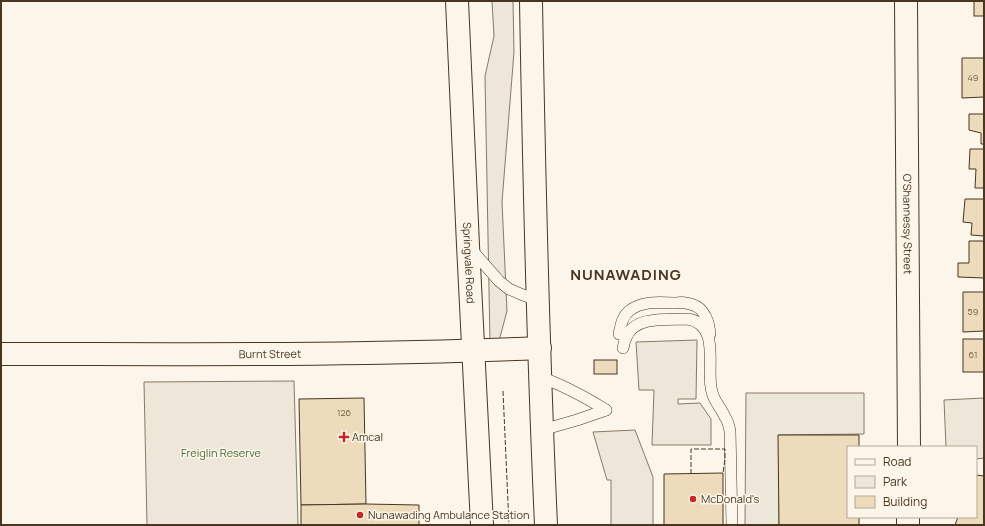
<svg xmlns="http://www.w3.org/2000/svg" width="985" height="526" font-family="Manrope,sans-serif">
	<rect width="100%" height="100%" fill="#fbf6e9"/>
	<g fill="#ede6d9" stroke="#887966">
		<polygon points="492,1 513,1 514,52 502,202 507,311 499,341 490,343 485,76 494,36"/>
		<polygon points="294,381 298,525 147,525 144,382"/>
	</g>
	<g fill="#ede7d9" stroke="#887966">
		<polygon points="697,340 696,399 678,399 678,404 700,403 711,419 711,445 652,445 654,390 639,390 636,342"/>
		<polygon points="746,393 864,393 864,434 779,435 779,525 745,525"/>
		<polygon points="984,398 984,458 976,459 976,447 946,447 944,400"/>
		<polygon points="635,430 653,477 653,525 611,525 611,480 607,480 593,432"/>
	</g>
	<g fill="#ecdcbc" stroke="#4a3520">
		<rect x="974" y="1" width="10" height="15"/>
		<polygon points="962,58 984,58 984,97 962,98"/>
		<polygon points="969,114 984,114 984,144 981,144 981,133 969,130"/>
		<polygon points="970,149 984,149 984,188 975,188 976,169 969,169"/>
		<polygon points="965,199 984,199 984,236 971,235 972,223 963,222"/>
		<polygon points="969,241 984,241 984,278 958,277 958,263 969,263"/>
		<polygon points="963,292 984,292 984,331 963,332"/>
		<rect x="963" y="339" width="21" height="33"/>
		<rect x="594" y="360" width="23" height="14"/>
		<polygon points="364,398 366,504 301,505 299,399"/>
		<polygon points="778,435 859,435 859,447 848,447 848,517 859,517 859,525 779,525"/>
		<polygon points="723,473 723,525 664,525 664,474"/>
		<polygon points="976,475 984,476 984,525 955,525 958,517 976,517"/>
		<polygon points="366,504 419,505 419,525 301,525 301,505"/>
	</g>
	<g fill="none" stroke-linecap="round" stroke-linejoin="round">
		<g stroke="#4a3520" stroke-width="12">
			<g id="lane">
				<polyline points="470,248 499,281 509,289 523,295 538,300"/>
				<path d="M619,334C621,325 622,317 629,311C641,301 659,302 674,303C678,303 682,302 686,303C692,304 699,307 702,311C708,318 709,326 710,334"/>
				<path d="M623,348C624,345 624,341 626,338C634,315 669,320 688,319C722,325 705,370 712,392C714,401 721,408 725,417C728,421 729,426 730,431L732,525"/>
				<path d="M540,377C563,385 585,397 606,410"/>
				<polyline points="542,430 577,420 606,410"/>
			</g>
		</g>
		<g stroke="#4a3520" stroke-width="24">
			<g id="street">
				<path id="s1" d="M906,1L909,447"/>
				<path id="s2" d="M1,354C181,354 360,356 540,348"/>
				<polyline points="908,525 908,517"/>
			</g>
		</g>
		<g stroke="#4a3520" stroke-width="24">
			<g id="highway">
				<path id="s3" d="M457,1L468,245L482,525"/>
				<path d="M531,1C534,176 538,350 546,525"/>
			</g>
		</g>
		<use href="#lane" stroke="#fbf6e9" stroke-width="11"/>
		<use href="#street" stroke="#fbf6e9" stroke-width="22"/>
		<use href="#highway" stroke="#fbf6e9" stroke-width="22"/>
		<g stroke="#4a3520" stroke-width="1" stroke-dasharray="5 2" stroke-linecap="butt">
			<polyline points="503,391 509,525"/>
			<polyline points="691,474 691,449 725,449 725,459 723,473"/>
		</g>
	</g>
	<g fill="#c62828" stroke="#fbf6e9" stroke-width="1.5">
		<path d="M342 431h4v4h4v4h-4v4h-4v-4h-4v-4h4z"/>
		<circle cx="693" cy="499" r="4"/>
		<circle cx="360" cy="515" r="4"/>
	</g>
	<g text-anchor="middle" stroke-width="3" stroke-linejoin="round" paint-order="stroke">
		<g font-size="9" fill="#725f47">
			<text x="973" y="81">49</text>
			<text x="973" y="315">59</text>
			<text x="973" y="358">61</text>
			<text x="344" y="416">126</text>
		</g>
		<g font-size="11" fill="#4a3520" stroke="#fbf6e9">
			<text dy="4" stroke="none"><textPath href="#s1" startOffset="223">O'Shannessy Street</textPath></text>
			<text dy="4" stroke="none"><textPath href="#s3" startOffset="262">Springvale Road</textPath></text>
			<text dy="4" stroke="none"><textPath href="#s2" startOffset="269">Burnt Street</textPath></text>
		</g>
		<g font-size="11" fill="#4a3520" stroke="#fbf6e9" text-anchor="start">
			<text x="352" y="441">Amcal</text>
			<text x="701" y="503">McDonald's</text>
			<text x="368" y="519">Nunawading Ambulance Station</text>
		</g>
		<g font-size="11" fill="#436837" stroke="#fbf6e9">
			<text x="221" y="457">Freiglin Reserve</text>
		</g>
		<g font-size="15" font-weight="bold" letter-spacing="1" fill="#4a3520" stroke="#fbf6e9">
			<text x="626" y="280">NUNAWADING</text>
		</g>
	</g>
	<rect width="985" height="526" fill="none" stroke="#4a3520" stroke-width="4"/>
	<rect x="847" y="446" width="130" height="72" fill="#fbf6e9" stroke="#b4a999"/>
	<rect x="855" y="459" width="20" height="6" fill="#fbf6e9" stroke="#b4a999"/>
	<text x="883" y="466" font-size="12" fill="#4a3520">Road</text>
	<rect x="855" y="476" width="20" height="12" fill="#ede6d9" stroke="#b4a999"/>
	<text x="883" y="486" font-size="12" fill="#4a3520">Park</text>
	<rect x="855" y="496" width="20" height="12" fill="#ecdcbc" stroke="#b4a999"/>
	<text x="883" y="506" font-size="12" fill="#4a3520">Building</text>
</svg>
